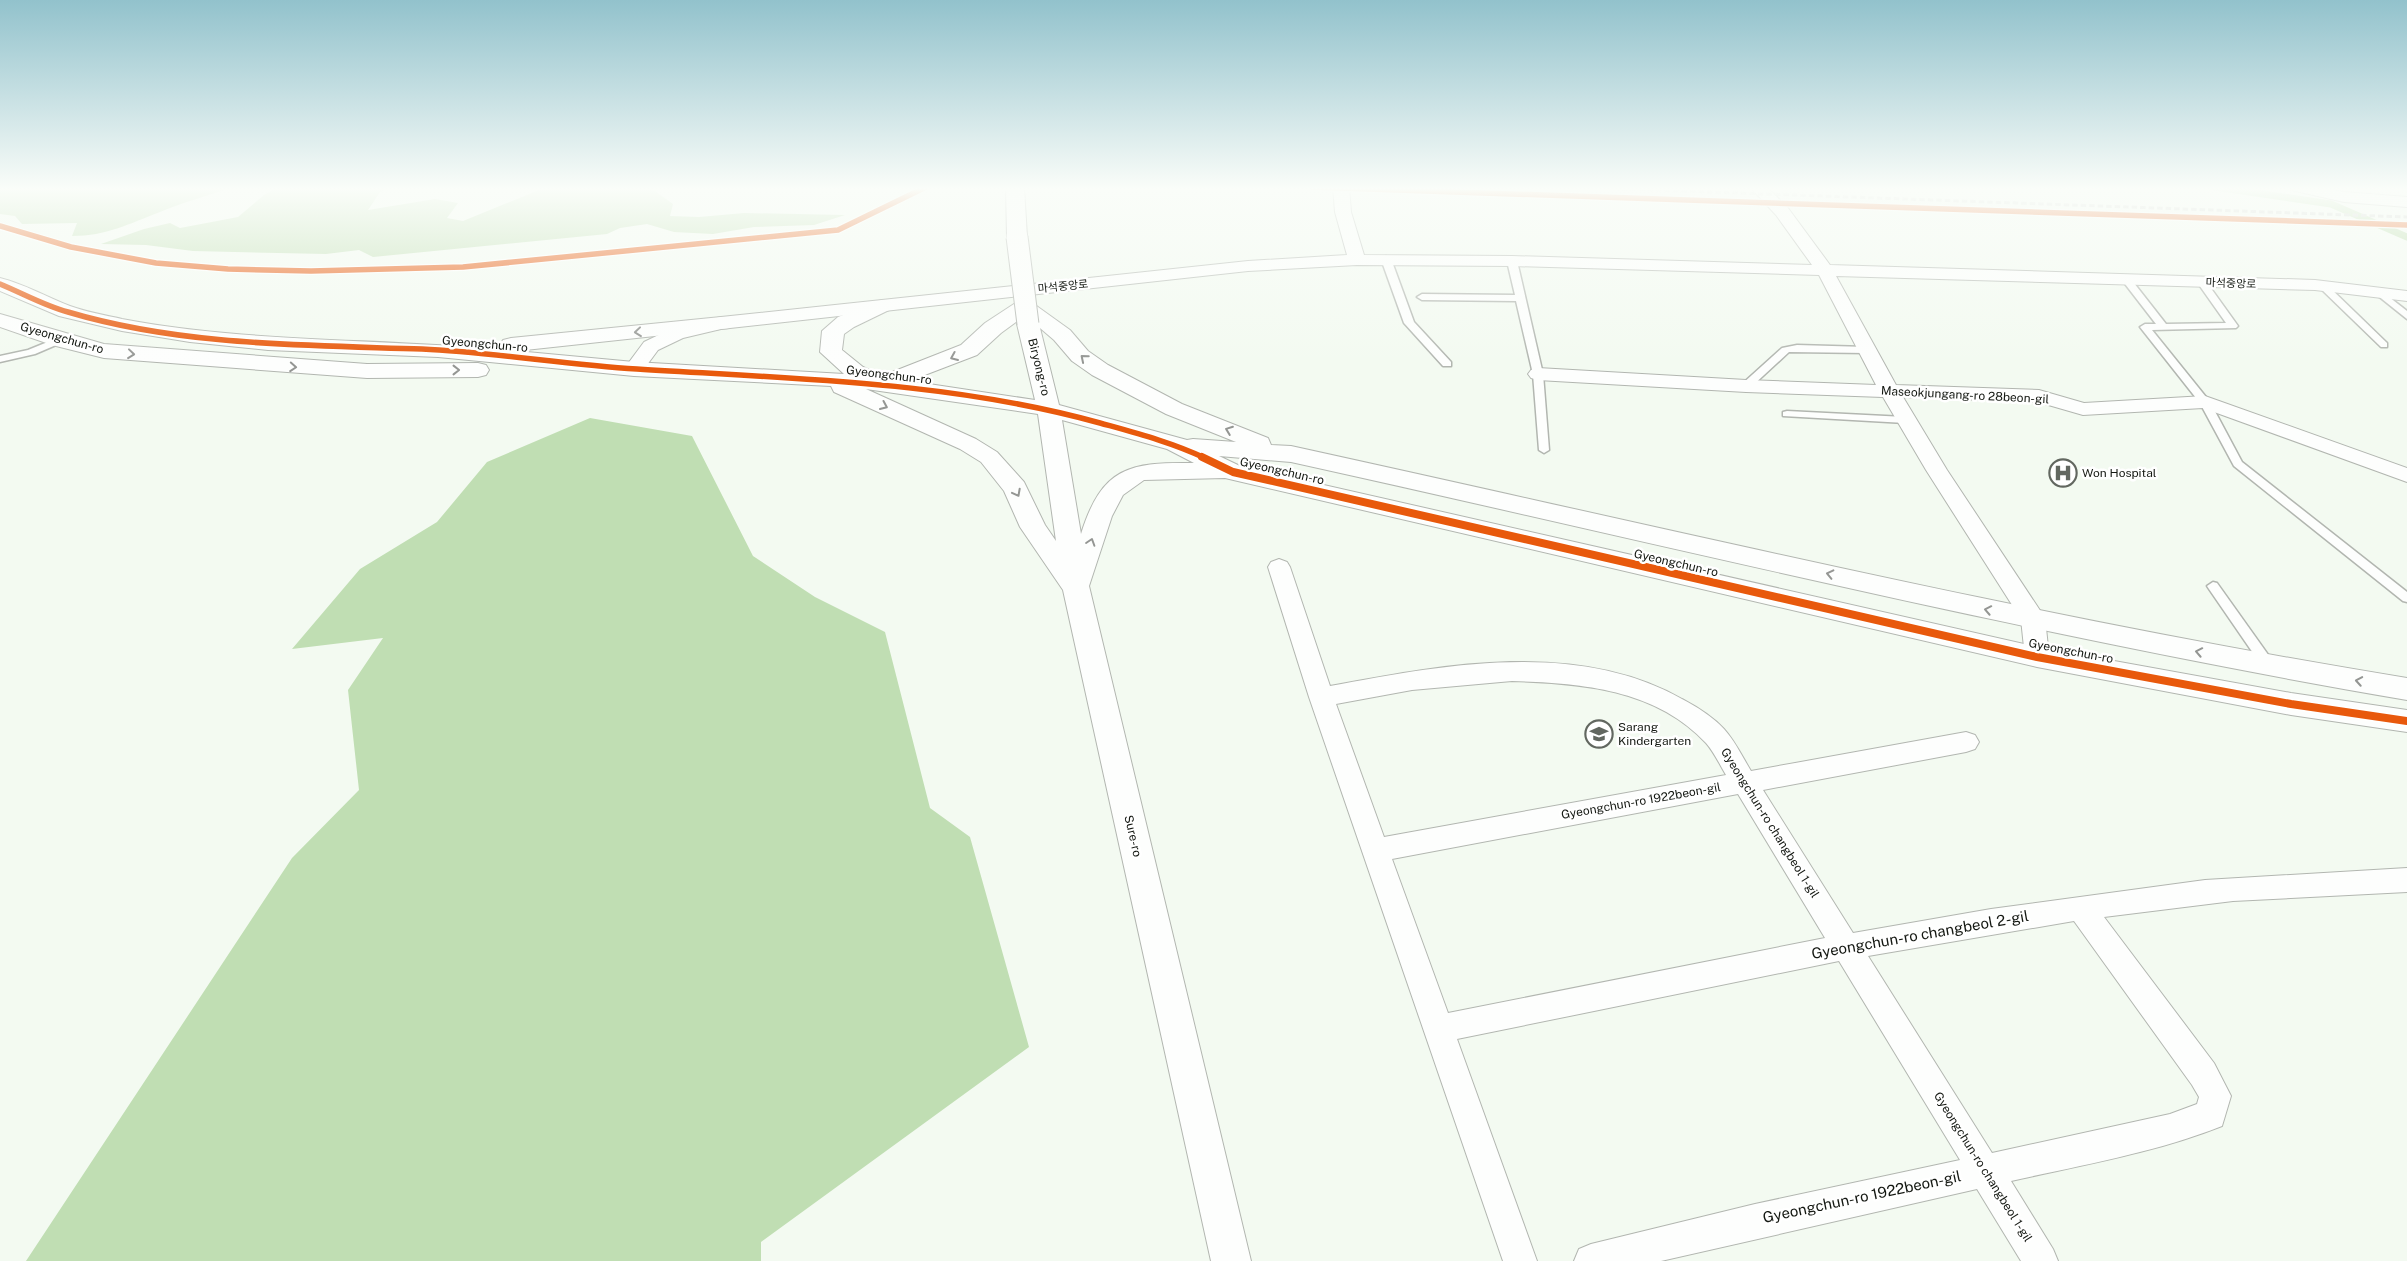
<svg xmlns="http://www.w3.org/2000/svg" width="2407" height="1261" font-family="'Public Sans','Noto Sans KR',sans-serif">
	<rect width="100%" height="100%" fill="#f3faf1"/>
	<g fill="#c0deb3">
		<path d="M0,187H232C208,196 183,202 160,212C128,224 107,236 72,236L77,223L22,224L15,216L0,214Z"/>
		<polygon points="278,187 391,187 380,192 368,210 435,199 458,203 447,218 463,221 539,190 565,187 616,187 655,191 673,204 670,216 699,217 744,213 845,215 814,225 754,227 713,234 674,232 647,224 620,228 607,234 373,257 359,250 326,254 193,251 146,245 101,244 144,229 170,223 180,228 238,217 264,195"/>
		<polygon points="590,418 692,436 753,556 815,597 885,632 930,808 970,837 1029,1047 761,1242 761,1261 26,1261 292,858 359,790 348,690 383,638 292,649 360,569 437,522 487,462"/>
	</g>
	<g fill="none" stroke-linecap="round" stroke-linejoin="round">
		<polyline stroke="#b2d7a1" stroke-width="7" points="2215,187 2331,204 2407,237"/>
		<g stroke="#b2b6b0" stroke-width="3">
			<g id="service">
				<polygon points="1386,256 1391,259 1414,322 1451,362 1451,366 1443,366 1404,323 1381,259"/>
				<polygon points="1512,258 1517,261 1543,374 1549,450 1544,453 1539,450 1533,374 1516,301 1422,300 1417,297 1422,294 1515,295 1507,261"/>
				<polygon points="2127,277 2130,278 2166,324 2226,323 2197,282 2202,279 2205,280 2238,326 2236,328 2152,330 2210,402 2242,462 2407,592 2407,602 2403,601 2234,466 2200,403 2140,327 2145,324 2156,324 2122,280"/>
				<polygon points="2323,283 2326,284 2387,343 2387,347 2381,347 2320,288 2318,286"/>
				<polygon points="2380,290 2407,311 2407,319 2377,295 2375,293"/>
				<polygon points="60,337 63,338 63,342 35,354 0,362 0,356 28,350"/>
				<polygon points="1797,345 1867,347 1872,350 1867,353 1789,352 1750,388 1742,388 1742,384 1782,348"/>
				<polygon points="1787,411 1905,417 1910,420 1905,423 1783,416 1783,412"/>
				<polygon points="2213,582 2217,583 2274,663 2275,666 2274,669 2264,669 2209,589 2207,586"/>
			</g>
		</g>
		<g stroke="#b2b6b0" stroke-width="2">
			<g id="minor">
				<polygon points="1333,187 1349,187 1351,212 1364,255 1512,256 1812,265 1776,215 1750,187 1767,187 1788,208 1830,265 2315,280 2407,291 2407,301 2315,290 1836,276 1896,385 2039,390 2084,403 2205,396 2407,468 2407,482 2203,408 2083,415 2038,402 1903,397 1947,470 2045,618 2049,657 2046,663 2037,666 2028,663 2025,657 2021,619 1926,470 1883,397 1746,392 1538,380 1531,378 1528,374 1531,370 1538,368 1746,380 1876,385 1819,275 1512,266 1357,265 1248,271 721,329 683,338 658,350 641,373 627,373 624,369 644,342 669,330 721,317 1248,261 1347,255 1335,212"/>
				<polygon points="2289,187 2318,187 2344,192 2407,197 2407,207 2344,202 2291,190"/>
				<path d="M1279,559L1287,562L1290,567L1330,686C1442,665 1577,639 1682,699C1697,707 1712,716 1724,729C1735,741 1743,758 1751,771L1966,732L1975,735L1979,742L1975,749L1966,752L1763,790L1853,933L1991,909L2205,880L2407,868V892L2233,901L2104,917L2214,1063L2231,1096L2222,1126C2154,1153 2082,1165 2011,1181L2053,1249L2058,1261H2021L1977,1189L1661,1261H1574L1579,1249L1591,1244L1755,1204L1960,1160L1839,961L1457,1039L1537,1261H1503L1309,697L1268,567L1271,562ZM1512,681C1581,683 1656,689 1706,743C1714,752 1720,765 1726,775L1384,837L1336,704L1412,690ZM1738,794L1825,938L1448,1013L1392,859ZM2074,921L2192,1085L2199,1097L2197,1104L2170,1114L1992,1153L1868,956Z"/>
			</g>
		</g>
		<g stroke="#b2b6b0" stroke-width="2">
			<g id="tertiary">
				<polygon points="1006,187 1024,187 1027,237 1024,241 1010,241 1007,237"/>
				<path d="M0,278C24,284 47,297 70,306C86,312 105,315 122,319C248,343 377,338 504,350L500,345L503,340L511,338L721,317L729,318L732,323L729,328L516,351L634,362L844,374L820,352L822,331L838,317L882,300L889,302L892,306L889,310L854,327L844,334L842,350L863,367L882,376L961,345L985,323L1017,302L1024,300L1031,302L1070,330L1088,351L1108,365L1182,404L1268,438L1271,445L1291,446C1662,527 2032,617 2407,678V700C2032,636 1662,544 1291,462L1219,456L1240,466L2037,647L2291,693L2407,710V732L2291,715L2037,667L1225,478L1144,480L1123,495L1112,516L1089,586L1251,1261H1211L1063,590L1020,527L1004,491L981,462L960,449L834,392L831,386L634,376L438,357L268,350L190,342L122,331L59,316L0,291ZM1024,316L1026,318L1020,319L1017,324L1035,400L909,381L977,355L1001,333ZM1040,328L1054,340L1072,361L1092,375L1166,414L1236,442L1193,439L1187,440L1059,405ZM866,389L1038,414L1056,541L1045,525L1024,482L997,452L976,439ZM1062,420L1167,449L1194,463C1129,462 1102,467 1081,534Z"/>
				<polygon points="0,314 104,344 367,364 478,363 486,365 489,370 486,375 478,377 367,378 104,358 52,345 0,327"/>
			</g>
		</g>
		<use href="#service" fill="#fdfefd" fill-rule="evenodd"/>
		<use href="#minor" fill="#fdfefd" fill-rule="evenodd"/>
		<use href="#tertiary" fill="#fdfefd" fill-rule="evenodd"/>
		<polyline stroke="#c8cac6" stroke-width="3" stroke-dasharray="5.5 3" stroke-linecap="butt" points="1571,187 2407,217"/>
		<g stroke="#b2b6b0" stroke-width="23" stroke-linecap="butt">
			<polyline id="tertiary-bridge" points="1017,237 1028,324"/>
		</g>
		<use href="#tertiary-bridge" stroke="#fdfefd" stroke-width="21"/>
		<g stroke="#fff" stroke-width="8">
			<g id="cycleway-far1">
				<polyline points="1312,187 2407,225"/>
				<polyline points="0,226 71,247 156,263 228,269 311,271 463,267 838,230 926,187"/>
				<path d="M0,284C22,293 45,306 68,312C182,346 305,345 422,349C494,352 565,365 637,369C792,379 949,381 1100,423C1136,433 1171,442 1205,458"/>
			</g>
		</g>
		<g stroke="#fff" stroke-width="11">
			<polyline id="cycleway" points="1202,457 1233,472 2037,657 2291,704 2407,721"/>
		</g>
		<use href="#cycleway-far1" stroke="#e8590c" stroke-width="5.5"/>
		<use href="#cycleway" stroke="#e8590c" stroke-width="8"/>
	</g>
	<defs><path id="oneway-chevron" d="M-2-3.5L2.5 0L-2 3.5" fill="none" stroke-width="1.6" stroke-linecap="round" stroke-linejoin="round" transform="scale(1.25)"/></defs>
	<g stroke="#949693">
		<use href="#oneway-chevron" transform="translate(638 332) rotate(174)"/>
		<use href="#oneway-chevron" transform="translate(131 354) rotate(6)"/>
		<use href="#oneway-chevron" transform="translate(954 357) rotate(157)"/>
		<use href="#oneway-chevron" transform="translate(1084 358) rotate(-140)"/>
		<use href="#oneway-chevron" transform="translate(293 367) rotate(4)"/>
		<use href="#oneway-chevron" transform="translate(456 370)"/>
		<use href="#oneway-chevron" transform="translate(884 406) rotate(24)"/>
		<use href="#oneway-chevron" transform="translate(1229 430) rotate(-159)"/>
		<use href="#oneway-chevron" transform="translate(1017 493) rotate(62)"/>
		<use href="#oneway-chevron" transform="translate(1091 542) rotate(-72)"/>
		<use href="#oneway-chevron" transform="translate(1830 574) rotate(-167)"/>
		<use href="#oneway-chevron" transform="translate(1988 610) rotate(-169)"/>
		<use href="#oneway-chevron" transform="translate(2199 652) rotate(-169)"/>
		<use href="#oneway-chevron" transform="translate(2359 681) rotate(-170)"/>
	</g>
	<linearGradient id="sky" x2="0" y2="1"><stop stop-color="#92c2cc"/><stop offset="0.52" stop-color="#fafdf9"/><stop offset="1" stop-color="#fafdf9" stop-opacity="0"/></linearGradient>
	<rect width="2407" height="363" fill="url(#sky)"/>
	<defs>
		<g id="hospital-ring" transform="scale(1.4375)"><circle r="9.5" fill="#fff" stroke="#626760" stroke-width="1.5"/><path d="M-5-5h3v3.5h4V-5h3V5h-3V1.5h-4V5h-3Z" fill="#626760"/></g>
		<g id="school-ring" transform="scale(1.4375)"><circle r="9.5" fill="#fff" stroke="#626760" stroke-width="1.5"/><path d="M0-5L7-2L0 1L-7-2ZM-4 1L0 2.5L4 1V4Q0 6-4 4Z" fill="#626760"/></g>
	</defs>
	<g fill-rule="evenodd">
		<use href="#hospital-ring" x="2063" y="473"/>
		<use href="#school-ring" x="1599" y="734"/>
	</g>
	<g text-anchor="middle" stroke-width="5" stroke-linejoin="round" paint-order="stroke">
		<g font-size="11" fill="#141812" stroke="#fff">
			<text transform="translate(2231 283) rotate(2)" y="4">마석중앙로</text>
			<text transform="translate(1063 286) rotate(-6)" y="4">마석중앙로</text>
		</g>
		<g font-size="12" fill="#141812" stroke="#fff">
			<text transform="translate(62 338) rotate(16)" y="4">Gyeongchun-ro</text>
			<text transform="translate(485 344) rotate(5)" y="4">Gyeongchun-ro</text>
			<text transform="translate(1039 367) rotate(76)" y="4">Biryong-ro</text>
			<text transform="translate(889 375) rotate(7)" y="4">Gyeongchun-ro</text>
			<text transform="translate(1965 395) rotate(3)" y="4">Maseokjungang-ro 28beon-gil</text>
			<text transform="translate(1282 471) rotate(13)" y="4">Gyeongchun-ro</text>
			<text transform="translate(1676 563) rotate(13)" y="4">Gyeongchun-ro</text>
			<text transform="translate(2071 651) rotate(11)" y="4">Gyeongchun-ro</text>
			<text transform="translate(1641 801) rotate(-10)" y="4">Gyeongchun-ro 1922beon-gil</text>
			<text transform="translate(1770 823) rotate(58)" y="4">Gyeongchun-ro changbeol 1-gil</text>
			<text transform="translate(1133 836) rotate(77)" y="4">Sure-ro</text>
			<text transform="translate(1983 1167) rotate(58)" y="4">Gyeongchun-ro changbeol 1-gil</text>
		</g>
		<g font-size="12" fill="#141812" stroke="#fff" text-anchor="start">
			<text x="2082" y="477">Won Hospital</text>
			<text x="1618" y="731">Sarang<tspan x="1618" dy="14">Kindergarten</tspan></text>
		</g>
		<g font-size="15" fill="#141812" stroke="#fff">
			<text transform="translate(1920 935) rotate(-10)" y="5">Gyeongchun-ro changbeol 2-gil</text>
			<text transform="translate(1862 1197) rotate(-12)" y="5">Gyeongchun-ro 1922beon-gil</text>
		</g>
	</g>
</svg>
